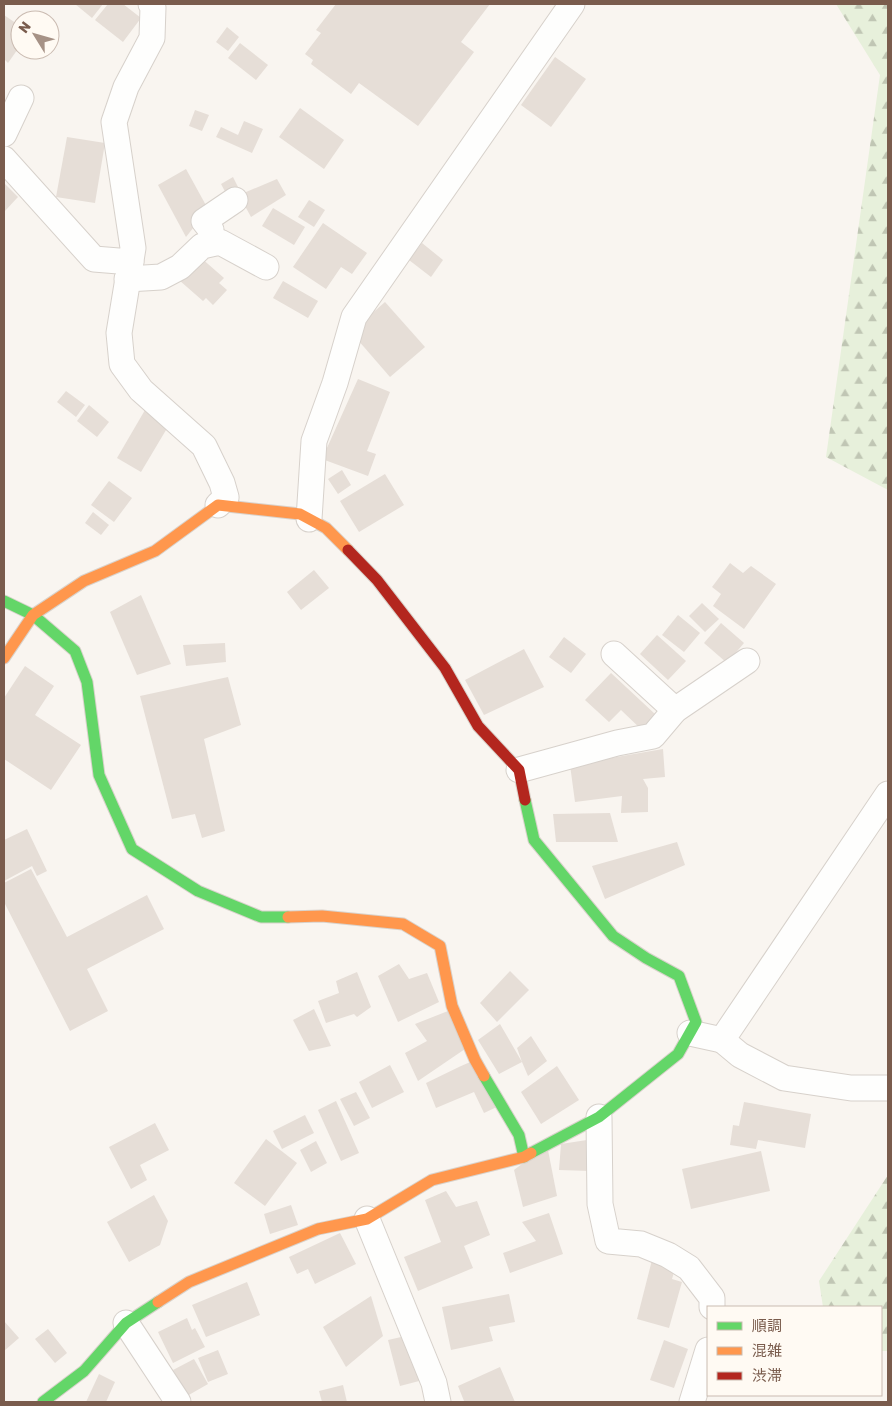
<svg xmlns="http://www.w3.org/2000/svg" width="892" height="1406" font-family="Rubik,'Noto Sans JP',sans-serif">
	<defs>
		<pattern id="forest-firs" width="22" height="20" patternUnits="userSpaceOnUse" patternTransform="scale(1.25)"><rect width="22" height="20" fill="#e7f0db"/><path d="M5 1l3.5 6h-7zM16 11l3.5 6h-7z" fill="#c0c6b4"/></pattern>
	</defs>
	<rect width="100%" height="100%" fill="#f9f5f0"/>
	<g fill="url(#forest-firs)">
		<polygon points="836,4 888,4 888,490 826,457 880,75"/>
		<polygon points="888,1175 888,1351 881,1351 881,1307 823,1307 819,1281"/>
	</g>
	<g fill="#e6ded7">
		<polygon points="75,4 103,4 92,18"/>
		<polygon points="108,4 123,4 141,18 123,42 95,20"/>
		<polygon points="336,4 490,4 461,42 474,52 418,126 359,83 351,94 311,64 313,60 305,54 321,33 316,30"/>
		<polygon points="4,15 20,26 20,46 8,63 4,59"/>
		<polygon points="227,27 239,37 228,51 216,42"/>
		<polygon points="240,43 268,65 256,80 228,58"/>
		<polygon points="555,57 586,79 551,127 521,105"/>
		<polygon points="300,108 344,140 324,169 279,137"/>
		<polygon points="195,110 209,115 202,131 189,126"/>
		<polygon points="244,121 263,129 252,153 216,137 221,127 238,135"/>
		<polygon points="67,137 105,143 95,203 56,197"/>
		<polygon points="186,169 208,209 186,237 158,185"/>
		<polygon points="233,177 240,191 228,197 221,184"/>
		<polygon points="277,179 286,195 251,217 239,195"/>
		<polygon points="4,183 18,197 4,212"/>
		<polygon points="309,200 325,210 314,227 298,217"/>
		<polygon points="273,208 305,227 294,245 262,226"/>
		<polygon points="323,223 367,253 352,274 341,267 326,289 293,267"/>
		<polygon points="422,243 443,260 431,277 409,260"/>
		<polygon points="200,257 224,278 219,283 227,290 213,305 206,298 203,301 179,280"/>
		<polygon points="283,281 318,301 308,318 273,298"/>
		<polygon points="385,302 425,347 390,377 351,332"/>
		<polygon points="358,379 390,392 367,451 376,454 368,476 322,459"/>
		<polygon points="66,391 85,405 76,417 57,402"/>
		<polygon points="89,405 109,422 97,437 77,421"/>
		<polygon points="145,410 169,425 141,472 117,458"/>
		<polygon points="342,470 351,485 338,494 328,479"/>
		<polygon points="385,474 404,505 359,532 340,501"/>
		<polygon points="109,481 132,498 114,522 91,505"/>
		<polygon points="93,512 109,525 101,535 85,523"/>
		<polygon points="730,563 743,573 751,566 776,584 744,629 713,606 721,594 712,587"/>
		<polygon points="314,570 329,588 301,610 287,592"/>
		<polygon points="141,595 171,664 137,675 110,612"/>
		<polygon points="702,603 719,619 705,632 689,616"/>
		<polygon points="678,615 700,633 684,652 662,635"/>
		<polygon points="721,623 744,643 727,663 704,643"/>
		<polygon points="657,635 686,661 668,680 640,654"/>
		<polygon points="564,637 586,654 571,673 549,657"/>
		<polygon points="225,643 226,662 186,666 183,645"/>
		<polygon points="524,649 544,687 484,715 465,680"/>
		<polygon points="25,666 54,686 35,715 81,745 51,790 4,759 4,698"/>
		<polygon points="611,673 656,715 642,730 621,710 609,722 585,700"/>
		<polygon points="228,677 241,725 204,739 225,831 202,838 195,814 172,819 140,696"/>
		<polygon points="663,749 665,777 643,779 648,788 648,812 621,813 622,796 575,802 570,765"/>
		<polygon points="610,813 618,842 556,842 553,814"/>
		<polygon points="27,829 47,871 37,876 32,866 4,881 4,840"/>
		<polygon points="677,842 685,865 605,899 592,866"/>
		<polygon points="31,869 67,937 147,895 164,929 87,969 108,1011 70,1031 4,902 4,883"/>
		<polygon points="399,964 409,979 427,973 439,1002 398,1022 378,976"/>
		<polygon points="510,971 529,990 497,1022 480,1003"/>
		<polygon points="357,972 371,1007 357,1017 354,1014 326,1023 318,1001 339,993 336,981"/>
		<polygon points="314,1009 331,1046 309,1051 293,1020"/>
		<polygon points="448,1011 465,1049 418,1081 405,1053 427,1041 415,1024"/>
		<polygon points="500,1024 522,1062 517,1048 531,1036 547,1061 528,1076 522,1062 499,1074 478,1040"/>
		<polygon points="475,1060 501,1105 484,1113 474,1092 436,1108 426,1083 461,1066"/>
		<polygon points="390,1065 404,1092 372,1108 359,1082"/>
		<polygon points="557,1066 579,1100 541,1124 521,1092"/>
		<polygon points="356,1092 370,1118 354,1126 340,1099"/>
		<polygon points="336,1101 359,1153 341,1161 318,1110"/>
		<polygon points="744,1102 811,1114 805,1148 758,1140 756,1149 730,1145 733,1125 739,1126"/>
		<polygon points="305,1115 314,1133 282,1149 273,1131"/>
		<polygon points="155,1123 169,1150 140,1165 147,1180 131,1189 109,1147"/>
		<polygon points="266,1139 297,1163 265,1206 234,1183"/>
		<polygon points="587,1140 590,1171 559,1170 561,1144"/>
		<polygon points="316,1141 327,1163 311,1172 300,1150"/>
		<polygon points="547,1145 557,1196 523,1207 514,1170"/>
		<polygon points="761,1151 770,1191 691,1209 682,1169"/>
		<polygon points="446,1191 456,1207 477,1201 490,1235 464,1246 473,1268 418,1291 404,1257 441,1242 425,1200"/>
		<polygon points="154,1195 168,1221 160,1245 129,1262 107,1222"/>
		<polygon points="291,1205 298,1225 270,1234 264,1214"/>
		<polygon points="549,1213 563,1254 510,1273 503,1253 536,1241 522,1222"/>
		<polygon points="340,1233 356,1264 315,1284 308,1269 297,1274 289,1257"/>
		<polygon points="652,1260 676,1265 672,1279 682,1282 669,1328 637,1319"/>
		<polygon points="247,1282 260,1315 206,1337 192,1305"/>
		<polygon points="509,1294 515,1322 489,1327 493,1341 451,1350 442,1307"/>
		<polygon points="371,1296 383,1336 346,1367 323,1327"/>
		<polygon points="187,1318 192,1330 195,1328 205,1347 173,1363 158,1332"/>
		<polygon points="4,1321 19,1338 4,1351"/>
		<polygon points="48,1329 67,1353 55,1363 35,1339"/>
		<polygon points="410,1335 423,1380 400,1386 388,1340"/>
		<polygon points="664,1340 688,1349 674,1388 650,1380"/>
		<polygon points="218,1350 228,1374 208,1382 198,1358"/>
		<polygon points="194,1359 208,1384 187,1396 173,1370"/>
		<polygon points="500,1367 515,1402 461,1402 464,1401 458,1386"/>
		<polygon points="99,1374 115,1382 106,1402 86,1402"/>
		<polygon points="343,1385 347,1402 322,1402 319,1391"/>
	</g>
	<g fill="none" stroke-linecap="round" stroke-linejoin="round">
		<g stroke="#d7d1cb" stroke-width="27">
			<g id="street">
				<polyline points="151,4 153,7 152,38 126,87 114,122 133,248 119,333 122,364 141,390 204,446 222,483 226,497 218,505"/>
				<polyline points="4,134 21,98"/>
				<polyline points="4,159 94,259 131,262"/>
				<polyline points="211,230 204,221 235,200"/>
				<polyline points="127,279 161,277 180,267 202,246 220,242 266,267"/>
				<polyline points="309,519 314,441 335,383 354,317 572,4"/>
				<polyline points="614,654 675,710"/>
				<polyline points="519,770 617,743 653,736 675,710 747,661"/>
				<polyline points="690,1033 722,1040 888,794"/>
				<polyline points="722,1040 740,1055 784,1078 851,1088 888,1088"/>
				<polyline points="599,1117 600,1204 608,1241 641,1244 668,1255 689,1268 712,1298 712,1307"/>
				<polyline points="367,1219 434,1383 438,1402"/>
				<polyline points="126,1323 178,1402"/>
				<polyline points="692,1402 708,1350"/>
			</g>
		</g>
		<g stroke="#d9d2cb" stroke-width="13">
			<g id="fast">
				<polyline points="4,601 33,615 75,651 87,682 99,775 132,849 198,891 261,917 288,917"/>
				<polyline points="525,800 534,840 613,936 646,958 679,976 696,1022 678,1054 599,1117 531,1153"/>
				<polyline points="484,1076 519,1135 524,1157"/>
				<polyline points="43,1402 84,1371 126,1323 158,1302"/>
			</g>
		</g>
		<g stroke="#d9d2cb" stroke-width="13">
			<g id="slow">
				<polyline points="4,658 33,615 84,581 155,551 218,505 300,514 326,528 348,550"/>
				<polyline points="288,917 322,916 403,924 440,946 452,1006 475,1060 484,1076"/>
				<polyline points="158,1302 189,1282 318,1229 367,1219 432,1180 524,1157 531,1153"/>
			</g>
		</g>
		<g stroke="#d9d2cb" stroke-width="13">
			<polyline id="jam" points="348,550 377,580 445,668 478,726 519,770 525,800"/>
		</g>
		<use href="#street" stroke="#fefefd" stroke-width="25"/>
		<use href="#fast" stroke="#63d668" stroke-width="11"/>
		<use href="#slow" stroke="#ff974d" stroke-width="11"/>
		<use href="#jam" stroke="#b3261e" stroke-width="11"/>
	</g>
	<rect width="892" height="1406" fill="none" stroke="#7a5c4d" stroke-width="10"/>
	<rect x="707" y="1306" width="175" height="90" fill="#fffaf3" stroke="#cabbb1"/>
	<rect x="717" y="1322" width="25" height="8" fill="#63d668" stroke="#cabbb1"/>
	<text x="752" y="1331" font-size="15" fill="#7a5c4d">順調</text>
	<rect x="717" y="1347" width="25" height="8" fill="#ff974d" stroke="#cabbb1"/>
	<text x="752" y="1356" font-size="15" fill="#7a5c4d">混雑</text>
	<rect x="717" y="1372" width="25" height="8" fill="#b3261e" stroke="#cabbb1"/>
	<text x="752" y="1381" font-size="15" fill="#7a5c4d">渋滞</text>
	<g transform="translate(35 35) rotate(307)"><circle r="24" fill="#fffaf3" stroke="#cabbb1"/>
	<path d="M0-4L9 19L0 12L-9 19Z" fill="#a69286"/>
	<text y="-8" font-size="14" font-weight="bold" text-anchor="middle" fill="#7a5c4d">N</text>
	</g>
</svg>
